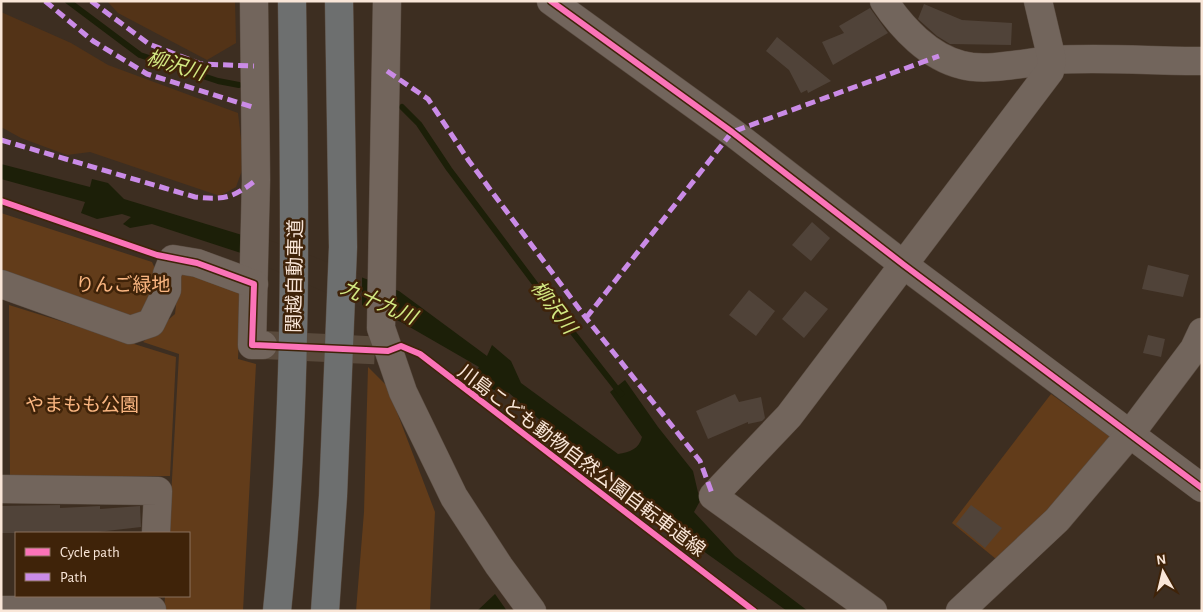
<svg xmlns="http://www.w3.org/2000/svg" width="1203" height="612" font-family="'Alegreya Sans','Noto Sans JP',sans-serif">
	<rect width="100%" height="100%" fill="#3d2e21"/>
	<g fill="#533317">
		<polygon points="107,1 235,1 236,43 207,60 118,13"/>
		<polygon points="1,12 71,43 108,65 238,113 244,165 236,187 220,196 90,152 67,155 21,138 1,127"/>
	</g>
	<g fill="#623c1a">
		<polygon points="1,213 152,262 159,277 150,311 132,318 1,269"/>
		<polygon points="180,268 241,289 238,359 256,364 243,611 164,611 165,596 189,596 189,533 169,533 179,354 143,342 175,314"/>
		<polygon points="9,305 176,357 170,476 10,478"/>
		<polygon points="368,367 387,386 435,512 430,611 356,611 364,512"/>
		<polygon points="1051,394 1112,438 1075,489 996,559 952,523"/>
	</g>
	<g fill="#1c1f08">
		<path d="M1,164L90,187L92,179L108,183L124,199L262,241L399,291L487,356L492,345L511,361L521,383L618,454C630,452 639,449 642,437L610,392L625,380L658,427L693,471L700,501L694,512L735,556L808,611H787L632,500L509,393L490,389L473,377L479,367L401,322L247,255L152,224L130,228L123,224L131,217L122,214L97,219L81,213L85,202L1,179Z"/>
		<polygon points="495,594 507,611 477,611"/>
	</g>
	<polygon fill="#3d2e21" points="269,240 362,275 362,308 267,267"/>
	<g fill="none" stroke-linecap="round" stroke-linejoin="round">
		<g stroke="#1c1f08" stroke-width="6">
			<polyline points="68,1 140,55 218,81 239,85"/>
			<polyline points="402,107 419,124 449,169 545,297 621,394"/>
		</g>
	</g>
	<g fill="#504339">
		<polygon points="924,4 962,20 1012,23 1011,45 950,44 937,36 918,19"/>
		<polygon points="870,8 888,33 833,65 822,42 844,33 839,26"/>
		<polygon points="777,37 831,81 808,93 807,90 801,93 789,70 766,51"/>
		<polygon points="812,222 830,238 811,261 792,245"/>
		<polygon points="1148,265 1189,275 1183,297 1142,289"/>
		<polygon points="749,290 775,311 756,336 729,315"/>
		<polygon points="805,291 828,309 804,338 782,319"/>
		<polygon points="1148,335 1165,339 1161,357 1143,353"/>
		<polygon points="735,394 739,402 761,397 765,418 762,421 748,424 748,422 708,439 696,411"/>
		<polygon points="60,505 60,508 100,506 100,509 140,506 141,527 89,533 1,533 1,506"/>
		<polygon points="971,505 1002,528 985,548 956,524"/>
	</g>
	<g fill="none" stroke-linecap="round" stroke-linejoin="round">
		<polyline stroke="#594a3c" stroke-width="28" stroke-dasharray="28 14" stroke-linecap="butt" points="263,345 388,351"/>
		<g stroke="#5a4c41" stroke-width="29">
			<g id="minor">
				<polyline points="254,1 256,180 252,345 263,345"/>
				<polyline points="387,1 381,328 403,392 454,497 499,566 532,611"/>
				<polyline points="551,1 732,132 904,265 1202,488"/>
				<path d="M884,1C902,28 929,57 962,65C987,72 1027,62 1053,60C1102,57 1152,61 1202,61"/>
				<polyline points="1,284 130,330 151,323 167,290 167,274 173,259 197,263 254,284"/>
				<polyline points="1,489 158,491 156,533"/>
				<polyline points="1,610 152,610"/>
				<polyline points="873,611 713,496 789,416 1050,71 1052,60 1038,1"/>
				<polyline points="960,611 1057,520 1130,434 1194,349 1202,332"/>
			</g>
		</g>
		<g stroke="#5a4c41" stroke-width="29">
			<g id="highway">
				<path d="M277,611C298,408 295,205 292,1"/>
				<polyline points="325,611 333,496 343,247 339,1"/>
			</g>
		</g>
		<use href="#minor" stroke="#72655c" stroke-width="28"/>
		<use href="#highway" stroke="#6d6f6f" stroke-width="28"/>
		<g stroke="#ca8be6" stroke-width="5" stroke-dasharray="10 5" stroke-linecap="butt">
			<polyline points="45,1 93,41 147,74 256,108"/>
			<polyline points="91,1 149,44 201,64 254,66"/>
			<polyline points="387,71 428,99 469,161 586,318 700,461 713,496"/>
			<path d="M1,140L195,197C225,200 233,198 256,180"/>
			<polyline points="586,318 732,132 939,56"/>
		</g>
		<g stroke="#3f2309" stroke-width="9">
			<g id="cycleway">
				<polyline points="551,1 732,132 904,265 1202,488"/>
				<polyline points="1,201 157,255 197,263 254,284 252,345 388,351 401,346 420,354 754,611"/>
			</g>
		</g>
		<use href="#cycleway" stroke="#fb73b8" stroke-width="6"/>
	</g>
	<g text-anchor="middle" stroke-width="5" stroke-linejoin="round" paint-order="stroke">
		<g font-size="19" fill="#f9e6d8" stroke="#3f2309">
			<text transform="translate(294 276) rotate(-89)" y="7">関越自動車道</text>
			<text transform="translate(582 460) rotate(37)" y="7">川島こども動物自然公園自転車道線</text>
		</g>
		<g font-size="19" fill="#fab681" stroke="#3f2309">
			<text x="123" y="291">りんご緑地</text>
			<text x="82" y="411">やまもも公園</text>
		</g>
		<g font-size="20" font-style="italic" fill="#d3e982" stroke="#3f2309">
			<text transform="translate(176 65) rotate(17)" y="7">柳沢川</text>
			<text transform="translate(379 302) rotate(24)" y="7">九十九川</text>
			<text transform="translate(554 307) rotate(53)" y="7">柳沢川</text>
		</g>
	</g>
	<rect width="1203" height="612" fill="none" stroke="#f9e6d8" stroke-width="5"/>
	<rect x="15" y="532" width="175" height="65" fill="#3f2309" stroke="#89715c"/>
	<rect x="25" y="548" width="25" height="8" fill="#fb73b8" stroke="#89715c"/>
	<text x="60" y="557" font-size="15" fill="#f9e6d8">Cycle path</text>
	<rect x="25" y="573" width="25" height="8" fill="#ca8be6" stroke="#89715c"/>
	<text x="60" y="582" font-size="15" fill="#f9e6d8">Path</text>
	<g transform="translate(1163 572) rotate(352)" stroke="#3f2309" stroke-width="4" paint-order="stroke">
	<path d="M0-4L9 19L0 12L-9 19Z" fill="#f9e6d8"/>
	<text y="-8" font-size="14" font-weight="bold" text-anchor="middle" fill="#f9e6d8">N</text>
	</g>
</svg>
